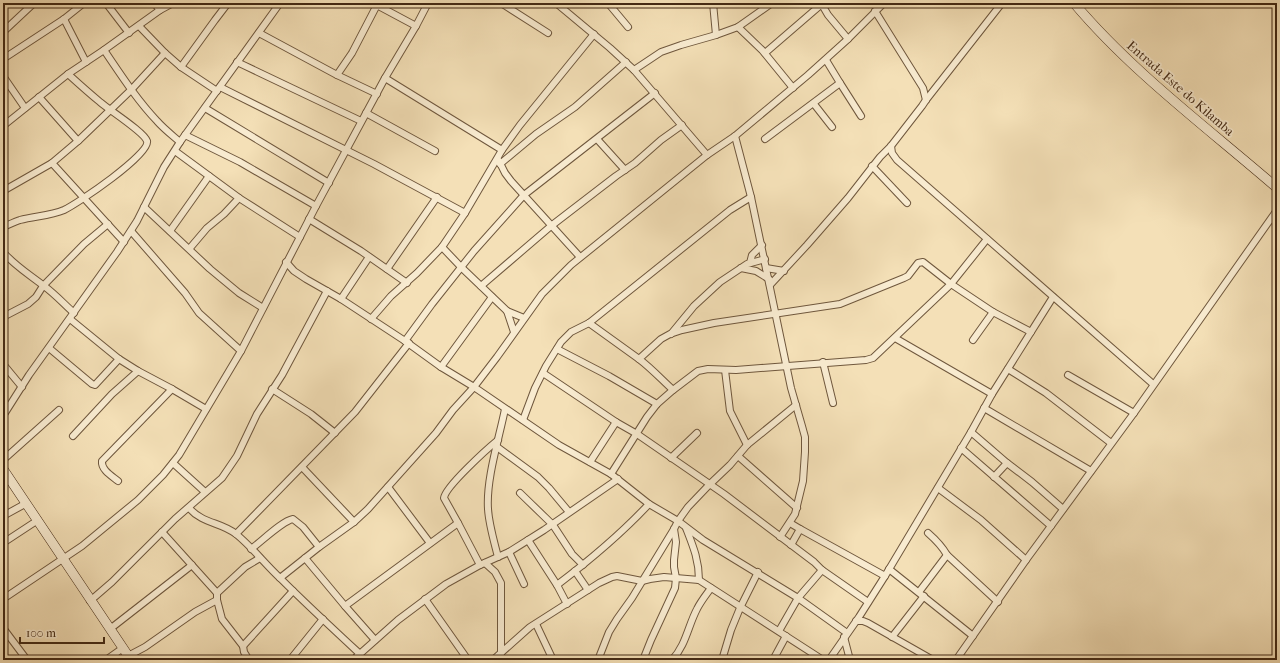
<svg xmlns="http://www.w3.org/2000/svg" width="1280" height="663" font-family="'IM FELL French Canon',serif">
	<rect width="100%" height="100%" fill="#f4e0b7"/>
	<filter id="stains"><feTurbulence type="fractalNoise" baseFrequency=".005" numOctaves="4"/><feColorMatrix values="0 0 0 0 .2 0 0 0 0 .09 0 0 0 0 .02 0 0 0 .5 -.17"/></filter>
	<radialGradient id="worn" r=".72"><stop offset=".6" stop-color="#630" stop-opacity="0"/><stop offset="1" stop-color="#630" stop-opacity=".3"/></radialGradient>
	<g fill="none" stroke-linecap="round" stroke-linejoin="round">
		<g stroke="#6f573d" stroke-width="8">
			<g id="street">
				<polyline points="106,3 129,33"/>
				<polyline points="154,3 160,10"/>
				<polyline points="373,3 416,26"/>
				<polyline points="501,3 548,33"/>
				<polyline points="556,3 610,48 634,70 707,155"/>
				<polyline points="608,3 628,27"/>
				<polyline points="821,3 828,15 848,39"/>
				<polyline points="875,11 923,88 926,100"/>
				<polyline points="64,19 86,62"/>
				<polyline points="139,26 165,53"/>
				<polyline points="738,27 762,50 793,88"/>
				<polyline points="3,32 34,3"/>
				<polyline points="259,33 337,75 377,94"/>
				<polyline points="716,35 738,27 772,3"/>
				<path d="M104,50C121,75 137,100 157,121C164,129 172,135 180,142"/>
				<polyline points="765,53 823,3"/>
				<polyline points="3,59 64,19 84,3"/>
				<polyline points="237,62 361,121"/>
				<polyline points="181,67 215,20 228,3"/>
				<polyline points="634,70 661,52 681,45 716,35 713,3"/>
				<polyline points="337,75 352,53 378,3"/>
				<polyline points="3,76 25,108"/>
				<polyline points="385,78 502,150"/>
				<polyline points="840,83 861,116"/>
				<polyline points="220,87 374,164 465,213"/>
				<polyline points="39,97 78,141"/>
				<polyline points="814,104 832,127"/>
				<polyline points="205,108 329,183"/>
				<polyline points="366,113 435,151"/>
				<polyline points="3,126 68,74 104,50 160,10 173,3"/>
				<polyline points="185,135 240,162 316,206"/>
				<polyline points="735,136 751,197 791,388 802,426 805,437 805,452 803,481 795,514 780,537"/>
				<polyline points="597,139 625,170"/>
				<polyline points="765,139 840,83 826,60"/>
				<polyline points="891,146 892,153 897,160 1153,384"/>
				<polyline points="175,151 239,198 300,237"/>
				<polyline points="499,161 505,173 511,181 580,257"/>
				<polyline points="500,164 536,134 575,107 626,62"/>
				<polyline points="872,166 907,203"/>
				<polyline points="3,191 52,163"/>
				<polyline points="144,207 210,269 239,293 263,308"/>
				<polyline points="309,219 361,251 407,283"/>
				<path d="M3,227C8,225 14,222 20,220C34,216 50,216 64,210C77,204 151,154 147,141C144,132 109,110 100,102C89,93 79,84 68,74"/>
				<polyline points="131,231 185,293 199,313 241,351"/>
				<polyline points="170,231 209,176"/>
				<polyline points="124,242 52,163 78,141 131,90 165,53 181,67 217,91"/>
				<polyline points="442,247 461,267 507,311 524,318"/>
				<polyline points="190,248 207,228 224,214 239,198"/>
				<path d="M3,252C15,266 30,275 44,286C55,294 64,304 74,313"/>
				<polyline points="286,262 294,271 306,279 341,299 405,341 441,367 474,387 559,445 611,474 649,504 678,521 703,540 798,598 847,633"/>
				<polyline points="750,263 752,255 762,245"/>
				<polyline points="741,268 756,271 769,279"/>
				<polyline points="766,268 784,271"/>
				<polyline points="387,269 437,197"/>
				<polyline points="770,285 807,245 848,198 880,157 891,146 922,106 926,100 1002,3"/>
				<polyline points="481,286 551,226 616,176 635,163 661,140 682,125"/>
				<polyline points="341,299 369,257"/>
				<polyline points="507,311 514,332"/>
				<polyline points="3,317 28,304 36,297 43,286 84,244 108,224"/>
				<polyline points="70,319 119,359 138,371 172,389 206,409"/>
				<polyline points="371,319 391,296 417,273 442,247 465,213 502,150 520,125 594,34"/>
				<polyline points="589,323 639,359"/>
				<polyline points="671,334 694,306 720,282 747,264 765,259"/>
				<polyline points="895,338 992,394"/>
				<polyline points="973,340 993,312"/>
				<polyline points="405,341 432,304 474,251 524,195 655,93"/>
				<polyline points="49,348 92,384 95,385 119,359"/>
				<polyline points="557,349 609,376 657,404"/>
				<polyline points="823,362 833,403"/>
				<polyline points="3,364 22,387"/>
				<polyline points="441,367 492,297"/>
				<polyline points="1008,369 1046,393 1111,443"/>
				<polyline points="725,370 730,411 747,445"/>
				<polyline points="543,373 616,422 637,434 724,494 814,562 822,570 868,602"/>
				<polyline points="1068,375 1134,413"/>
				<polyline points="272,389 311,414 335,433"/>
				<path d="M673,390C661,379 651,368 639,359L661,339L670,334L682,330L714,323L840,304L904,278L908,276L918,263L923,262L951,284L993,312L1031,332"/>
				<polyline points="984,408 1091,471"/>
				<polyline points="3,416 29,375 117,252 137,221 164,167 180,142 280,3"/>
				<polyline points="523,420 535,388 546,366 561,342 571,332 589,323 730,210 751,197"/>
				<polyline points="971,432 1007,463 994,477"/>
				<polyline points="73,436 112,394 138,371"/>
				<path d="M498,440C487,449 445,487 444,498L458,523L480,565L509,552L544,530L618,479"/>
				<polyline points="497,447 538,477 549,488 569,512"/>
				<polyline points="961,448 1051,526"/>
				<polyline points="738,456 797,508"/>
				<polyline points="671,458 697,433"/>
				<polyline points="3,460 59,410"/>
				<polyline points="590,462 616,422"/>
				<polyline points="173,463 205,492"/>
				<polyline points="1007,463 1032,482 1063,509"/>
				<polyline points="302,467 354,522"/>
				<polyline points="611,474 647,417 657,404 673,390 698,371 708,369 736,370 866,360 873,358 951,284 987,239"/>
				<path d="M118,481C112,476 101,470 102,461L172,389"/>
				<polyline points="388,487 430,543"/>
				<polyline points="938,488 981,520 1026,560"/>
				<polyline points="520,493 553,525 572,554 583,565"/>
				<path d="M189,508C203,524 221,522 236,534C252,547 265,564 280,578C306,604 333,629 360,654"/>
				<polyline points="3,516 25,504"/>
				<polyline points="790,523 800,529 791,545"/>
				<path d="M686,528C693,546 699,560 699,580"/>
				<polyline points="800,529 885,576"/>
				<polyline points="162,532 217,593 217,600 222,619 243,646 244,652 249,660"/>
				<path d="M928,533C936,540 942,546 947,555"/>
				<polyline points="236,534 355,412 409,343"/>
				<polyline points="528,540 557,585 567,604"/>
				<polyline points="3,543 38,520"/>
				<path d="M251,549C261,542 282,521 293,519L303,527L319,547"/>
				<polyline points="509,552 524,584"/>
				<path d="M498,557C494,541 489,525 488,509C486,479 499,439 505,409"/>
				<polyline points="305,558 345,606 375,640"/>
				<polyline points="485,563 495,572 501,583 501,653"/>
				<polyline points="889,569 973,636"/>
				<polyline points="575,571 588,590"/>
				<polyline points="280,578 319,547 354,522 368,509 436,433 453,410 474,387 497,357 542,294 571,265 707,155 735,136 808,75 848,39 884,3"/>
				<path d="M557,585C590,560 621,534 649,504"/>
				<polyline points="919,592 947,555 998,602"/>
				<polyline points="217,593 245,567 260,558"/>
				<polyline points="3,599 82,546 138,500 163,475 179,455 241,351 316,206 385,78 416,26 428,3"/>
				<polyline points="425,599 468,660"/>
				<polyline points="90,601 112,582 175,519 222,478 237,456 257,414 282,375 327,291"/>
				<polyline points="345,606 458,523"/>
				<polyline points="856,621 863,621 868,623 933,660"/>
				<polyline points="536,624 553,660"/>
				<polyline points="3,628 27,660"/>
				<polyline points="110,629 192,565"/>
				<polyline points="779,631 798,598 822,570"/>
				<polyline points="844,637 850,660"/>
				<polyline points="892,637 924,596"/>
				<polyline points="243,646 293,591"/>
				<polyline points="128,656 145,647 195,612 217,600"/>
				<polyline points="106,660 123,648"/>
				<polyline points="290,660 323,619"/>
				<polyline points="353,660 398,620 446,584 480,565"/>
				<polyline points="493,660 530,627 599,583 612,577 617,576 642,581 650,579 664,577 699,580 823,660"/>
				<polyline points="598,660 609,632 617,619 632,598 674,529 678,521 688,507 709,485 730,465 747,445 796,405"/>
				<polyline points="643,660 651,640 675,588 676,578 674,567 674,560 676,542 674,529"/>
				<path d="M672,660C686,645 688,626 697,609C701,601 706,595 711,588"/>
				<polyline points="722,660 731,630 740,608 758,572"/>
				<polyline points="773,660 786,636"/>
				<polyline points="829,660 859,617 885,576 971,432 992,394 1053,297"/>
				<polyline points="956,660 1026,560 1134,413 1277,210"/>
			</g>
		</g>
		<g stroke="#432914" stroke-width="10">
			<g id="secondary">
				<path d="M1074,3C1132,72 1209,129 1277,188"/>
				<polyline points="3,469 131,660"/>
			</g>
		</g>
		<use href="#street" stroke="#f8ebd0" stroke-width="6"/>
		<use href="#secondary" stroke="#f8ebd0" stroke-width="9"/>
	</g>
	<g text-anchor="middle" stroke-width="3.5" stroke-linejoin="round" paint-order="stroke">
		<g font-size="13" fill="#432914" stroke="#f8ebd0">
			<text transform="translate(1181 88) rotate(41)" y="5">Entrada Este do Kilamba</text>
		</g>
	</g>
	<rect width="1280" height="663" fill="none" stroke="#f4e0b7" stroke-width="16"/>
	<rect x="4" y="4" width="1272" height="655" fill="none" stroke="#432914" stroke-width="2"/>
	<rect x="8" y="8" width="1264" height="647" fill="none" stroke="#432914"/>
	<path d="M20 637v6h84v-6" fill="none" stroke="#432914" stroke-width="2"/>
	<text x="26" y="637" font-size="12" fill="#432914" stroke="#f8ebd0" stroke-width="3" paint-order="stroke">100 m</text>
	<rect width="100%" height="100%" filter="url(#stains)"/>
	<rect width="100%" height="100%" fill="url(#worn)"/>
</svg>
